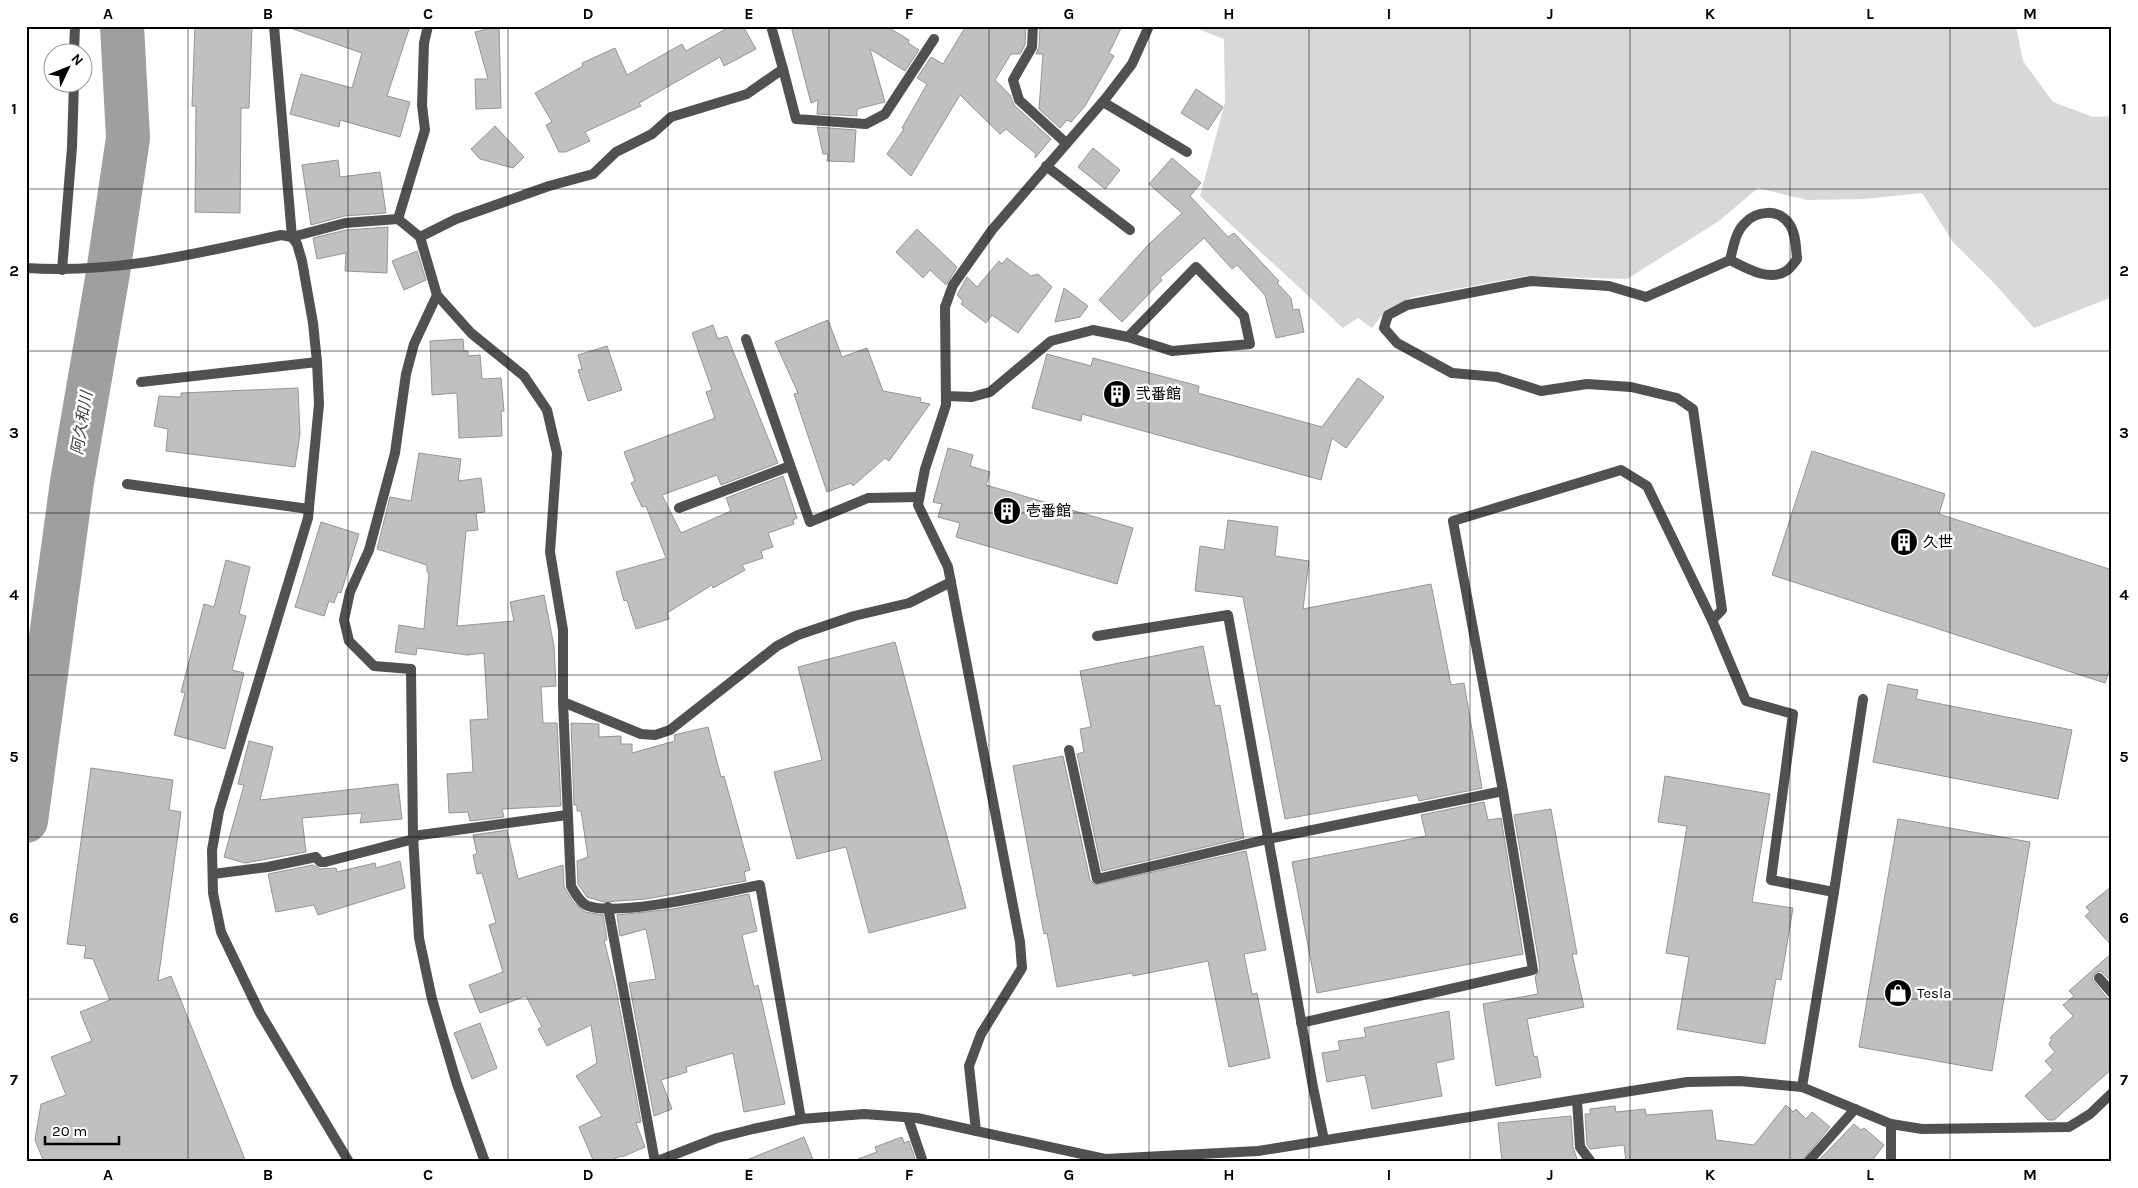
<svg xmlns="http://www.w3.org/2000/svg" width="2138" height="1188" font-family="Karla,'Noto Sans JP',sans-serif">
	<rect width="100%" height="100%" fill="#fff"/>
	<polygon fill="#d8d8d8" points="1190,26 2016,26 2023,61 2053,102 2093,117 2112,116 2112,297 2034,328 1995,284 1953,242 1922,193 1865,199 1807,200 1758,188 1719,221 1627,279 1526,276 1413,297 1387,309 1372,328 1358,318 1343,328 1200,196 1225,102 1224,39"/>
	<g fill="none" stroke-linecap="round" stroke-linejoin="round">
		<polyline stroke="#9f9f9f" stroke-width="44" points="26,821 72,482 108,273 128,138 122,26"/>
	</g>
	<g fill="#c0c0c0" stroke="#959595">
		<polygon points="195,26 252,26 249,108 241,108 240,213 195,212 196,106 192,106"/>
		<polygon points="293,26 410,26 387,96 410,102 400,137 340,120 339,127 290,114 301,74 352,88 362,53 293,29"/>
		<polygon points="499,26 501,108 476,109 475,79 488,79 475,32"/>
		<polygon points="731,26 743,26 756,49 724,66 720,57 639,103 641,106 585,132 590,141 566,152 559,152 546,125 552,122 535,93 583,66 582,63 615,48 627,75 682,44 686,51"/>
		<polygon points="791,26 886,26 909,40 908,43 919,50 905,71 870,49 885,102 857,109 857,116 817,114 818,100 811,103"/>
		<polygon points="966,26 1026,26 1025,45 1020,54 1011,54 995,80 1010,95 1014,105 1051,139 1035,158 1036,154 1006,129 1000,134 960,95 911,176 887,154 904,129 902,128 927,84 917,78 931,57 943,64"/>
		<polygon points="1040,26 1122,26 1109,53 1114,56 1085,106 1071,122 1067,120 1060,128 1039,109 1043,54 1036,54 1039,47"/>
		<polygon points="1196,89 1223,107 1208,130 1181,113"/>
		<polygon points="495,126 524,157 513,168 480,159 471,149"/>
		<polygon points="817,127 856,130 854,162 827,161 828,154 823,154"/>
		<polygon points="1093,148 1120,170 1105,189 1078,167"/>
		<polygon points="1172,158 1201,183 1190,196 1228,237 1234,233 1279,281 1277,283 1291,298 1293,310 1299,309 1304,332 1276,338 1265,295 1237,265 1232,269 1204,238 1160,278 1162,280 1122,322 1099,300 1148,245 1182,213 1149,184"/>
		<polygon points="338,160 340,177 380,172 386,213 344,216 311,225 302,165"/>
		<polygon points="388,227 387,273 345,271 346,253 317,259 313,238 346,230"/>
		<polygon points="917,229 957,267 946,285 930,270 923,278 896,252"/>
		<polygon points="417,251 426,280 404,290 392,261"/>
		<polygon points="1007,258 1031,276 1038,274 1052,287 1018,333 992,315 986,323 961,304 963,301 957,295 967,277 977,287 999,261 1002,264"/>
		<polygon points="1064,288 1088,306 1080,317 1055,322"/>
		<polygon points="828,320 842,357 867,348 883,391 921,398 920,402 930,404 889,461 885,458 853,486 851,483 827,492 794,394 798,393 775,342"/>
		<polygon points="713,325 718,339 727,336 778,463 721,485 717,475 662,495 681,533 731,511 726,498 783,476 797,518 793,520 794,524 768,533 773,547 761,551 763,558 742,565 745,570 713,588 712,585 667,613 669,619 636,629 627,600 624,601 616,572 666,558 646,506 642,507 631,483 635,481 624,452 715,418 706,392 712,390 692,333"/>
		<polygon points="463,339 464,351 468,351 468,356 480,355 482,379 501,378 504,411 501,411 502,436 459,438 457,393 432,395 430,341"/>
		<polygon points="607,346 622,390 588,401 578,370 582,369 578,355"/>
		<polygon points="1047,354 1091,366 1093,358 1199,386 1198,393 1322,427 1358,378 1384,397 1346,448 1332,438 1321,480 1082,414 1081,421 1032,408"/>
		<polygon points="298,388 300,434 295,467 166,451 168,429 154,426 159,396 181,397 181,393"/>
		<polygon points="948,448 973,455 970,466 990,472 986,485 1133,528 1117,584 956,537 960,523 938,517 942,504 933,502"/>
		<polygon points="1812,451 1945,494 1939,514 2112,570 2112,662 2105,683 1772,575"/>
		<polygon points="419,453 461,459 458,481 481,478 485,512 476,513 478,530 466,531 457,626 514,621 510,602 544,595 554,646 556,686 541,687 543,723 557,723 561,806 502,809 504,817 470,821 468,812 449,813 447,774 473,772 470,720 488,719 484,653 467,655 417,648 416,655 395,652 399,625 424,629 429,573 427,572 427,565 377,549 390,497 411,501"/>
		<polygon points="1228,520 1278,527 1275,556 1309,561 1303,609 1431,584 1451,685 1464,683 1482,788 1419,801 1417,795 1285,819 1243,597 1195,591 1200,546 1224,550"/>
		<polygon points="321,522 359,534 341,593 338,592 334,603 329,601 324,616 295,607"/>
		<polygon points="226,560 250,567 239,614 246,616 232,670 244,673 225,749 174,735 185,693 181,692 204,604 214,607"/>
		<polygon points="895,642 966,908 869,933 846,847 797,859 774,772 822,760 798,667"/>
		<polygon points="1203,646 1215,706 1220,705 1244,838 1102,871 1077,754 1084,752 1080,729 1091,727 1080,671"/>
		<polygon points="1888,684 1918,690 1916,699 2072,730 2058,799 1873,762"/>
		<polygon points="571,723 599,724 599,737 621,736 621,744 632,744 632,753 675,741 674,735 708,727 721,777 724,776 750,870 744,872 746,881 646,899 604,902 587,897 578,884 577,861 588,857 581,811 577,811 577,805 574,805"/>
		<polygon points="249,741 273,747 260,800 398,784 402,819 360,823 362,813 302,818 306,852 245,863 224,857 244,785 238,784"/>
		<polygon points="1063,756 1090,880 1095,885 1246,851 1266,950 1244,954 1252,994 1257,993 1270,1058 1229,1067 1208,961 1133,976 1132,973 1057,987 1047,933 1044,934 1013,766"/>
		<polygon points="91,768 173,780 169,810 181,812 158,981 171,976 246,1162 44,1162 35,1140 41,1104 66,1095 51,1057 92,1041 80,1012 110,1000 93,959 84,958 86,946 67,944"/>
		<polygon points="1665,776 1770,794 1752,902 1793,908 1781,980 1776,979 1765,1044 1677,1029 1689,957 1666,953 1687,826 1658,822"/>
		<polygon points="1484,802 1488,820 1501,818 1523,954 1317,993 1292,862 1426,836 1421,815"/>
		<polygon points="1551,809 1577,954 1572,954 1584,1007 1527,1019 1534,1057 1537,1056 1541,1077 1496,1086 1483,1004 1538,994 1535,977 1540,969 1514,815"/>
		<polygon points="1898,819 2030,842 1992,1071 1859,1047"/>
		<polygon points="507,830 518,879 563,865 564,887 573,902 585,912 603,915 607,940 604,940 615,984 641,1122 636,1123 645,1147 622,1157 621,1156 607,1162 594,1162 579,1127 602,1116 576,1076 597,1063 591,1025 547,1046 538,1029 542,1027 526,996 480,1013 469,985 503,972 489,925 496,923 482,873 477,874 473,855 477,854 473,835"/>
		<polygon points="400,861 405,888 318,915 314,905 276,912 268,874 313,865 320,869 336,868 337,872 375,863 376,868"/>
		<polygon points="2112,886 2112,946 2085,916 2090,912 2086,907"/>
		<polygon points="749,894 757,931 742,935 754,987 758,985 785,1104 744,1112 733,1053 686,1067 687,1072 661,1080 672,1109 654,1116 629,983 656,979 646,929 620,936 617,915 673,909"/>
		<polygon points="2112,953 2112,982 2101,971 2095,973 2092,979 2107,998 2112,1000 2112,1069 2054,1120 2048,1120 2025,1096 2053,1070 2045,1061 2055,1052 2050,1046 2049,1043 2052,1040 2050,1038 2073,1016 2063,1005 2074,996 2069,991"/>
		<polygon points="1449,1011 1454,1059 1436,1063 1442,1096 1372,1109 1365,1075 1327,1082 1322,1053 1340,1050 1338,1041 1366,1037 1364,1028"/>
		<polygon points="480,1023 497,1068 472,1079 454,1033"/>
		<polygon points="1786,1105 1793,1112 1796,1109 1806,1119 1812,1112 1830,1127 1801,1162 1626,1162 1624,1145 1590,1149 1587,1145 1585,1114 1590,1114 1590,1109 1615,1106 1616,1112 1645,1109 1646,1115 1712,1110 1716,1140 1754,1145"/>
		<polygon points="1571,1116 1573,1147 1578,1162 1502,1162 1498,1123"/>
		<polygon points="1854,1124 1861,1130 1864,1128 1884,1145 1871,1162 1817,1162"/>
		<polygon points="804,1137 814,1162 745,1162 744,1161"/>
		<polygon points="902,1137 904,1143 909,1141 916,1162 858,1162 858,1159 877,1152 875,1147"/>
	</g>
	<g fill="none" stroke-linecap="round" stroke-linejoin="round">
		<g stroke="#515151" stroke-width="10">
			<polyline points="274,26 292,237"/>
			<polyline points="1103,102 1187,152"/>
			<polyline points="1046,166 1130,230"/>
			<polyline points="141,382 317,362"/>
			<polyline points="127,484 309,509"/>
			<path d="M1712,620L1722,610L1693,409L1677,398L1631,387L1587,384L1541,391L1497,377L1452,373L1397,343L1384,328L1388,315L1407,305L1531,281L1609,286L1646,297L1730,260C1733,249 1735,233 1744,224C1756,210 1779,208 1790,225C1796,235 1796,248 1797,259C1794,263 1790,269 1786,271C1769,282 1746,268 1730,260"/>
			<polyline points="1097,636 1228,615 1313,1087 1324,1140"/>
			<polyline points="1069,750 1097,879 1268,839 1503,791"/>
			<polyline points="413,836 567,815"/>
			<polyline points="213,874 268,867 316,857 320,862 325,862"/>
			<polyline points="1301,1023 1533,970 1503,791 1453,521 1621,470 1647,486 1712,620 1746,701 1793,714 1771,880 1834,892"/>
			<polyline points="908,1118 923,1162"/>
		</g>
		<g stroke="#515151" stroke-width="10">
			<polyline points="1033,26 1032,47 1013,80 1019,100 1066,143"/>
			<polyline points="74,52 75,26"/>
			<polyline points="783,69 796,119 866,124 885,114 934,39"/>
			<polyline points="398,219 425,130 422,105 424,43 428,26"/>
			<polyline points="292,237 297,244 302,261 313,323 317,362 319,404 308,518 219,811 212,850 213,893 221,932 260,1013 349,1162"/>
			<polyline points="420,237 456,219 549,186 593,174 616,152 652,134 671,117 747,94 783,69 771,26"/>
			<path d="M26,268C116,274 194,254 281,235L292,237L345,223L398,219L420,237L437,295L471,333L524,376L547,410L557,453L550,552L563,630V702L571,886C575,893 580,903 588,906C620,917 723,892 760,885L801,1119"/>
			<polyline points="62,270 72,147 74,82"/>
			<polyline points="437,295 414,344 406,374 395,453 369,550 350,592 344,620 349,641 374,666 411,669 413,836 419,938 432,999 457,1084 485,1162"/>
			<polyline points="746,339 810,522 868,498 919,497"/>
			<polyline points="946,396 972,397 990,392 1051,341 1093,330 1128,337 1172,351 1250,344 1244,316 1196,267 1128,337"/>
			<polyline points="679,508 790,466"/>
			<polyline points="563,702 641,734 655,735 670,730 777,646 798,635 854,616 909,603 951,582"/>
			<polyline points="325,862 414,839"/>
			<polyline points="608,907 655,1162"/>
			<polyline points="2099,978 2112,993"/>
			<polyline points="1802,1087 1834,892 1863,699"/>
			<polyline points="1577,1100 1580,1147 1591,1162"/>
			<polyline points="976,1131 969,1066 981,1034 1022,968 1020,942 948,567 918,505 925,469 946,405 945,307 953,285 992,230 1106,98 1132,64 1149,26"/>
			<polyline points="1808,1162 1855,1109"/>
		</g>
		<g stroke="#515151" stroke-width="10">
			<polyline points="1891,1124 1891,1162"/>
			<polyline points="655,1162 717,1138 753,1129 801,1119 864,1114 917,1118 1105,1159 1258,1151 1687,1082 1740,1081 1802,1087 1891,1124 1922,1129 2069,1127 2090,1114 2112,1093"/>
		</g>
	</g>
	<path fill="none" stroke="#000" stroke-width="1" stroke-opacity="0.55" d="M188,26V1162M348,26V1162M508,26V1162M668,26V1162M829,26V1162M989,26V1162M1149,26V1162M1309,26V1162M1470,26V1162M1630,26V1162M1790,26V1162M1950,26V1162M26,189H2112M26,351H2112M26,513H2112M26,675H2112M26,837H2112M26,999H2112"/>
	<defs>
		<g id="building-disc" transform="scale(1.4375)"><circle r="9.5" fill="#000" stroke="#fff"/><path d="M-4-6H4V6H1V3H-1V6H-4ZM-2.5-4.3h1.7v1.8h-1.7ZM.8-4.3h1.7v1.8H.8ZM-2.5-1h1.7V.8h-1.7ZM.8-1h1.7V.8H.8Z" fill="#fff"/></g>
		<g id="shop-disc" transform="scale(1.4375)"><circle r="9.5" fill="#000" stroke="#fff"/><path d="M-5-2.5h2.3a2.7 3.5 0 0 1 5.4 0H5L5.5 6h-11ZM-1.5-2.5h3a1.5 2.3 0 0 0-3 0Z" fill="#fff"/></g>
	</defs>
	<g fill-rule="evenodd">
		<use href="#building-disc" x="1117" y="394"/>
		<use href="#building-disc" x="1007" y="511"/>
		<use href="#building-disc" x="1904" y="542"/>
		<use href="#shop-disc" x="1898" y="993"/>
	</g>
	<g text-anchor="middle" stroke-width="5" stroke-linejoin="round" paint-order="stroke">
		<g font-size="15" fill="#000" stroke="#fff" text-anchor="start">
			<text x="1136" y="399">弐番館</text>
			<text x="1026" y="516">壱番館</text>
			<text x="1923" y="547">久世</text>
			<text x="1917" y="998">Tesla</text>
		</g>
		<g font-size="16" font-style="italic" fill="#404040" stroke="#fff">
			<text transform="translate(81 423) rotate(-81)" y="6">阿久和川</text>
		</g>
	</g>
	<rect width="2138" height="1188" fill="none" stroke="#ffffff" stroke-width="55"/>
	<g transform="translate(68 68) rotate(47)"><circle r="24" fill="#ffffff" stroke="#999999"/>
	<path d="M0-4L9 19L0 12L-9 19Z" fill="#000000"/>
	<text y="-8" font-size="14" font-weight="bold" text-anchor="middle" fill="#000000">N</text>
	</g>
	<path d="M45 1136v8h74v-8" fill="none" stroke="#000000" stroke-width="2.5"/>
	<text x="52" y="1136" font-size="15" fill="#000000" stroke="#ffffff" stroke-width="4" paint-order="stroke">20 m</text>
	<rect x="28" y="28" width="2082" height="1132" fill="none" stroke="#000" stroke-width="2"/>
	<g font-size="16" text-anchor="middle" font-weight="bold" fill="#000">
		<text x="108" y="19">A</text>
		<text x="268" y="19">B</text>
		<text x="428" y="19">C</text>
		<text x="588" y="19">D</text>
		<text x="749" y="19">E</text>
		<text x="909" y="19">F</text>
		<text x="1069" y="19">G</text>
		<text x="1229" y="19">H</text>
		<text x="1389" y="19">I</text>
		<text x="1550" y="19">J</text>
		<text x="1710" y="19">K</text>
		<text x="1870" y="19">L</text>
		<text x="2030" y="19">M</text>
		<text x="14" y="114">1</text>
		<text x="2124" y="114">1</text>
		<text x="14" y="276">2</text>
		<text x="2124" y="276">2</text>
		<text x="14" y="438">3</text>
		<text x="2124" y="438">3</text>
		<text x="14" y="600">4</text>
		<text x="2124" y="600">4</text>
		<text x="14" y="762">5</text>
		<text x="2124" y="762">5</text>
		<text x="14" y="923">6</text>
		<text x="2124" y="923">6</text>
		<text x="14" y="1085">7</text>
		<text x="2124" y="1085">7</text>
		<text x="108" y="1180">A</text>
		<text x="268" y="1180">B</text>
		<text x="428" y="1180">C</text>
		<text x="588" y="1180">D</text>
		<text x="749" y="1180">E</text>
		<text x="909" y="1180">F</text>
		<text x="1069" y="1180">G</text>
		<text x="1229" y="1180">H</text>
		<text x="1389" y="1180">I</text>
		<text x="1550" y="1180">J</text>
		<text x="1710" y="1180">K</text>
		<text x="1870" y="1180">L</text>
		<text x="2030" y="1180">M</text>
	</g>
</svg>
